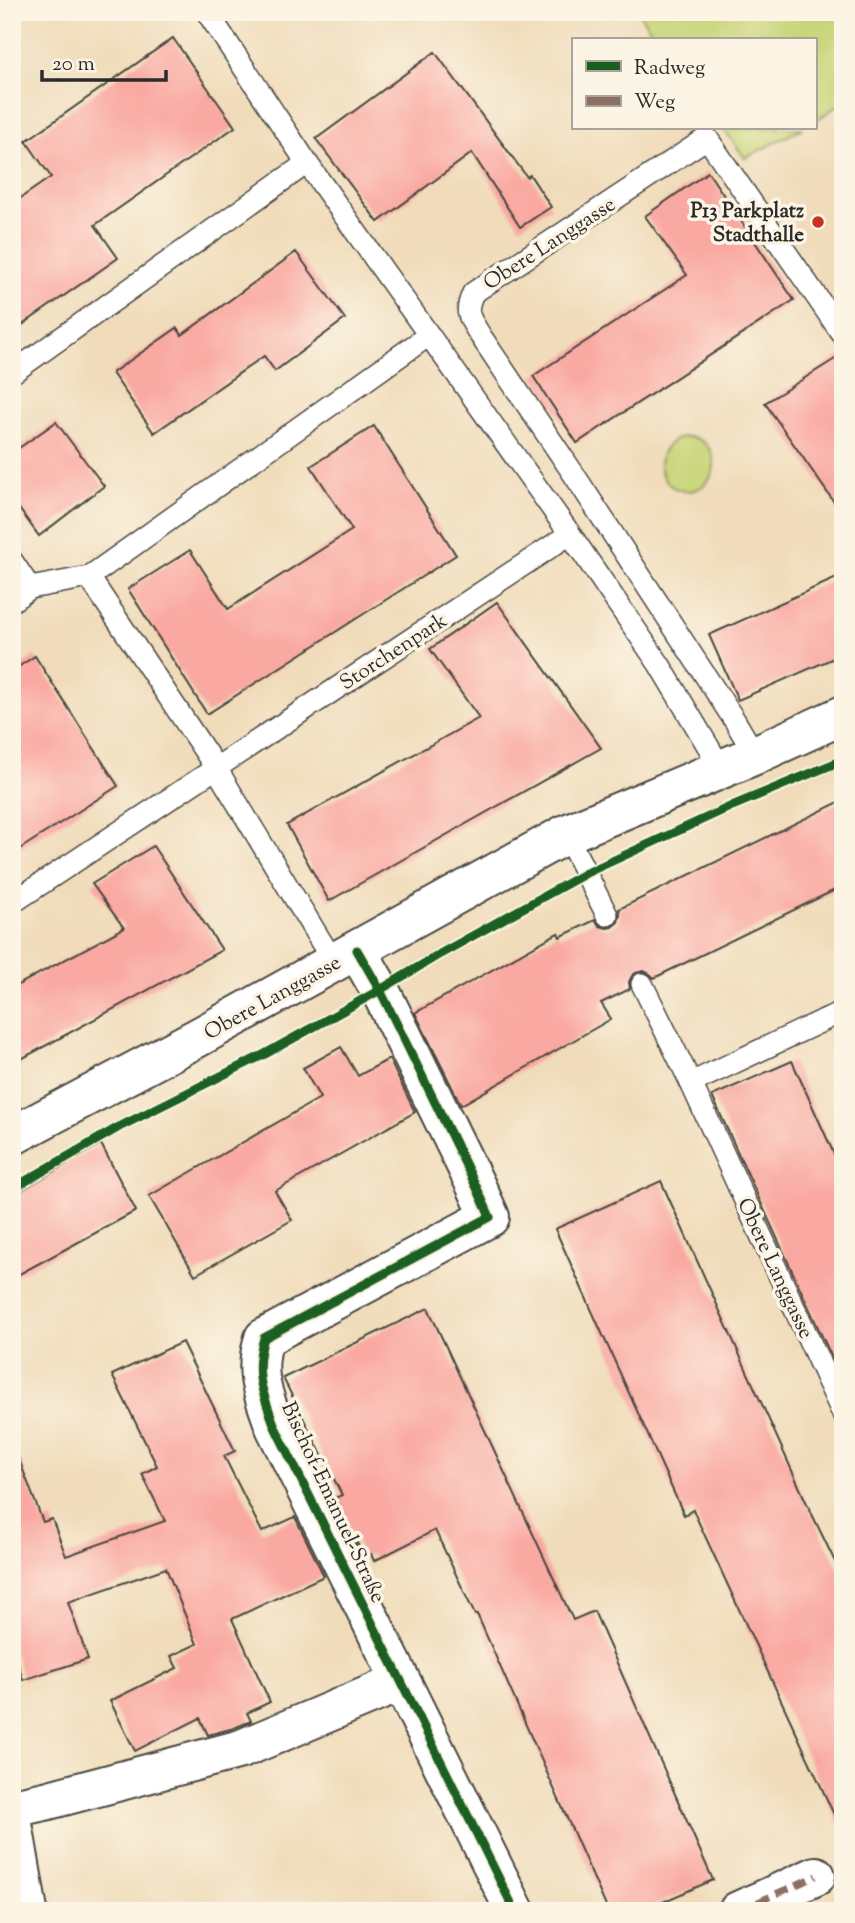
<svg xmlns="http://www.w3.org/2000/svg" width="855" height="1923" font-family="'Sorts Mill Goudy',serif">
	<rect width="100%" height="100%" fill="#fcf5e5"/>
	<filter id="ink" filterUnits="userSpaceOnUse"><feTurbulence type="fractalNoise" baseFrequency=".0143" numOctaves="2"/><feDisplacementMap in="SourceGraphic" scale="14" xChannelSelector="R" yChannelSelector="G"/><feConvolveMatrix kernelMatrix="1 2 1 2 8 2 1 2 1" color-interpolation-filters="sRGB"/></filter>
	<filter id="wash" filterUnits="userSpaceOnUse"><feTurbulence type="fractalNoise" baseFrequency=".00686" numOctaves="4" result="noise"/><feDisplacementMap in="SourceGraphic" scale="28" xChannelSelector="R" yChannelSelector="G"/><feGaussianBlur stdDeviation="1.57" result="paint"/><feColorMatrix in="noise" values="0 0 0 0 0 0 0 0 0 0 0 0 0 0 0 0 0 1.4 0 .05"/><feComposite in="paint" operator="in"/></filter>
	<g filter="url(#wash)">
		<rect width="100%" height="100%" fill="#f0dcba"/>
		<g fill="#c7d476" stroke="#798050" stroke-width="2">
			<polygon points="638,12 843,12 843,102 815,121 815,40 658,40"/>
			<polygon points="723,128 803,128 745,158"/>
			<circle cx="687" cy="464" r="27"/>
		</g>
		<g id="blocks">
			<g fill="#f9a9a1">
				<polygon points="173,38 235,127 95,225 118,258 12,332 12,204 51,177 26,141"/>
				<polygon points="435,52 527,177 530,175 551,207 520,227 472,153 378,222 316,139"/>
				<polygon points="708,172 794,300 577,443 533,376 687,275 645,216"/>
				<polygon points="296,252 345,319 275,371 264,356 154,433 112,373 177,328 182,335"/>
				<polygon points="843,354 843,515 765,403"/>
				<polygon points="56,422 104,486 39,536 12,499 12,453"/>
				<polygon points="374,426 456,555 207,714 128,589 190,550 228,609 352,530 311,466"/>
				<polygon points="843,575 843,654 738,700 709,635"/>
				<polygon points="497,602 601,748 329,901 287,825 479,718 430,649"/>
				<polygon points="35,656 118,786 12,854 12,671"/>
				<polygon points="843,800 843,886 654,978 650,974 644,971 636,973 632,976 629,982 630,989 601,1003 611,1019 461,1105 415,1013 558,933 560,937 595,920 600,926 607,928 612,927 618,922 620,915 619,909"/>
				<polygon points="153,846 222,950 12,1064 12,988 124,928 92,884"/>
				<polygon points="341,1047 358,1076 389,1059 415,1112 275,1191 292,1220 195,1275 149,1196 320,1098 303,1068"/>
				<polygon points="792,1061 843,1174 843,1382 712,1096"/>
				<polygon points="101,1144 136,1211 12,1278 12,1196"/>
				<polygon points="661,1181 808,1506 843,1578 843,1834 693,1510 684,1515 555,1229"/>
				<polygon points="428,1308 573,1620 594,1611 713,1880 642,1911 608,1911 477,1614 475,1615 435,1530 374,1561 371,1554 364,1557 335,1498 342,1495 283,1378"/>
				<polygon points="182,1342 235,1451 224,1456 262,1532 295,1517 324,1576 232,1619 270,1702 247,1713 251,1721 234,1728 208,1735 200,1718 135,1751 110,1701 177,1668 171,1656 197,1644 166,1568 68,1602 88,1659 23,1680 12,1645 12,1450 15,1449 43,1522 52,1519 66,1556 165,1521 142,1474 157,1466 112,1375"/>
			</g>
		</g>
	</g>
	<g filter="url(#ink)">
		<use href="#blocks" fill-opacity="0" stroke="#494640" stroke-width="2"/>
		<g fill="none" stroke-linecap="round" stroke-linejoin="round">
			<g stroke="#494640" stroke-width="24">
				<g id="lane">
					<polyline points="307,163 570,534 659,664 721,768"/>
					<polyline points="12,373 307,163 209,15"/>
					<polyline points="12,561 30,588"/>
					<polyline points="89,577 216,768 334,963"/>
					<polyline points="12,601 30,588 89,577 429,335"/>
					<path d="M755,755L735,721L573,473L480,335C469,317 464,313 473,293L707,138L843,335"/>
					<polyline points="566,834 607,915"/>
					<polyline points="12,903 570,534"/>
					<polyline points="642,984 691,1083 843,1414"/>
					<polyline points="691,1083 843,1011"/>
				</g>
			</g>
			<g stroke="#494640" stroke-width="42">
				<g id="street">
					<path d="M357,950L380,990L476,1186L490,1217L264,1338C253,1374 263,1393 275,1427L515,1911"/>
					<polyline points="12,1808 45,1801 241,1749 401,1682"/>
					<polyline points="12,1818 28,1911"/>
					<polyline points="738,1911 816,1876"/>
				</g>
			</g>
			<g stroke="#494640" stroke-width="42">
				<polyline id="secondary" points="12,1136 197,1038 566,834 755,755 843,715"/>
			</g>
			<use href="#lane" stroke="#fff" stroke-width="21"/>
			<use href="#street" stroke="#fff" stroke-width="38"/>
			<use href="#secondary" stroke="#fff" stroke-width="38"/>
			<g stroke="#2b2b2b" stroke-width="8">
				<polyline id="rail" points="12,17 15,12"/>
			</g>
			<use href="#rail" stroke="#fcf5e5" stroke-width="5" stroke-dasharray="16" stroke-linecap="butt"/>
			<polyline stroke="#8d6e63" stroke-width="7" stroke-dasharray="14 7" stroke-linecap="butt" points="738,1911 816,1876"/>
			<g stroke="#fcf5e5" stroke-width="13">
				<g id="cycleway">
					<path d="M357,950L380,990L476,1186L490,1217L264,1338C253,1374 263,1393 275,1427L515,1911"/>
					<polyline points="12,1189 119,1127 265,1054 380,990 440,954 586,873 732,806 843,760"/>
				</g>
			</g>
			<use href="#cycleway" stroke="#1b5e20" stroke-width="9"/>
		</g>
	</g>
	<circle fill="#c8321e" stroke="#fcf5e5" stroke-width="2.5" cx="818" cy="222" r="7"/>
	<g text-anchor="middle" stroke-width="7" stroke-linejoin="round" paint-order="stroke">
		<g font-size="21" font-weight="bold" fill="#2b2b2b" stroke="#fcf5e5" text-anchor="end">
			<text x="804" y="217">P13 Parkplatz<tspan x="804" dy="24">Stadthalle</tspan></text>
		</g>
		<g font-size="21" fill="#2b2b2b" stroke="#fcf5e5">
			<text transform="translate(549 243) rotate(-33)" y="7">Obere Langgasse</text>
			<text transform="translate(393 651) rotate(-33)" y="7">Storchenpark</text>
			<text transform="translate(272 997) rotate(-29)" y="7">Obere Langgasse</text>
			<text transform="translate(776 1268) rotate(65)" y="7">Obere Langgasse</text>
			<text transform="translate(334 1502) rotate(65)" y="7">Bischof-Emanuel-Straße</text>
		</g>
	</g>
	<rect width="855" height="1923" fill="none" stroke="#fcf5e5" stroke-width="42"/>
	<rect x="572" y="38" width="245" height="91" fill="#fcf5e5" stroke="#a8a49b" stroke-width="2"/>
	<rect x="586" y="61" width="35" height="10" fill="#1b5e20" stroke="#a8a49b" stroke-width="2"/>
	<text x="634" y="74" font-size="21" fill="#2b2b2b">Radweg</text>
	<rect x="586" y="96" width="35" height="10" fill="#8d6e63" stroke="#a8a49b" stroke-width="2"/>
	<text x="634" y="108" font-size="21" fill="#2b2b2b">Weg</text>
	<path d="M42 70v10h124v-10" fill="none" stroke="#2b2b2b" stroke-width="3.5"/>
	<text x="52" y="70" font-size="21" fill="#2b2b2b" stroke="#fcf5e5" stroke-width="5" paint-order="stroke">20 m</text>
</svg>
